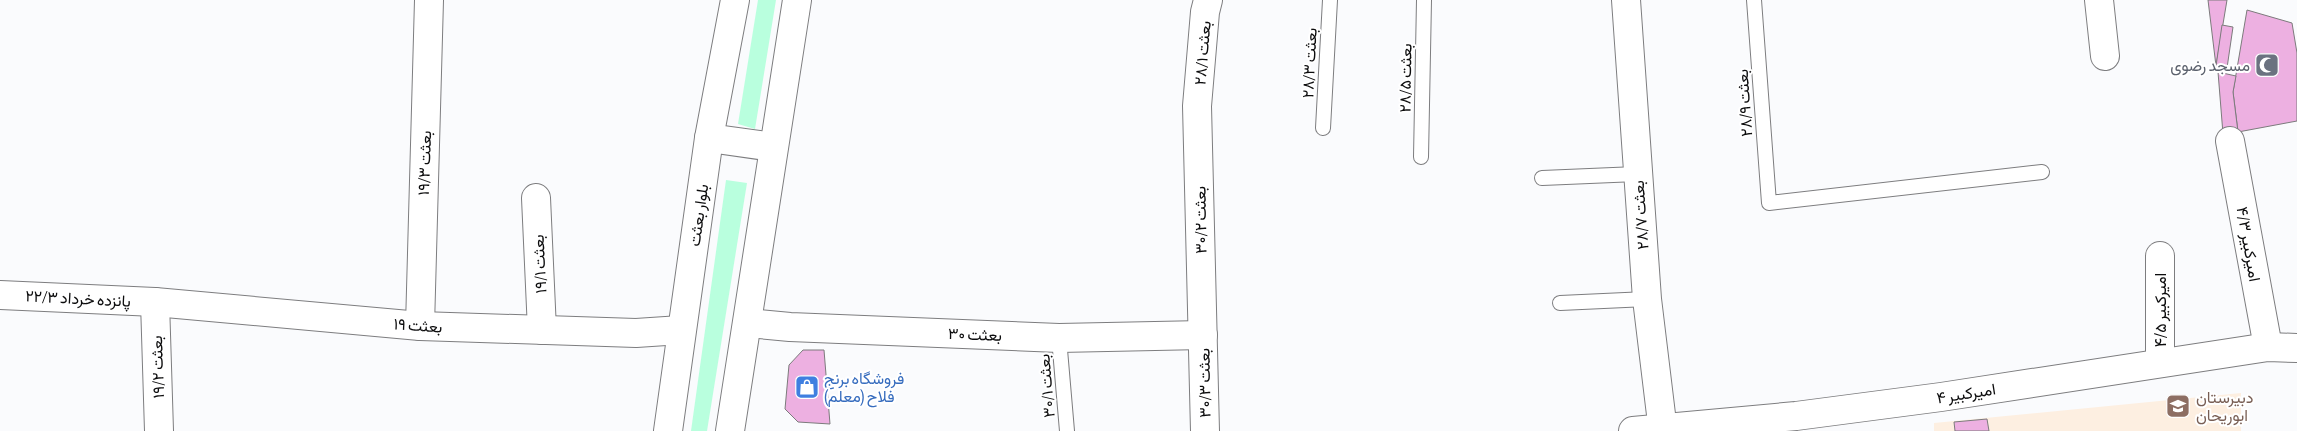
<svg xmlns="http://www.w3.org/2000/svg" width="2297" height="431" font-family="'Asap Condensed',Vazirmatn,sans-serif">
	<rect width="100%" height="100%" fill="#fafbfd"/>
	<polygon fill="#fdefe1" points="2241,393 2241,431 1934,431 1934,423"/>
	<g fill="#b9ffde">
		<polygon points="758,0 776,0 755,129 738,124"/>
		<polygon points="726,180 747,183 707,431 691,431"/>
	</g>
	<g fill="#edb0e1" stroke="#7c7b7c">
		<polygon points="2208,0 2227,0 2216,66"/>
		<polygon points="2247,10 2292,23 2297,53 2297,121 2238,132 2233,92"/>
		<polygon points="2222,25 2233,27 2227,68 2216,66"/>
		<polygon points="2218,72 2236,76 2233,92 2238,132 2223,134"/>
		<polygon points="803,350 824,350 830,424 798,422 785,409 789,365"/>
		<polygon points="1987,419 1989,431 1955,431 1954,422"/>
	</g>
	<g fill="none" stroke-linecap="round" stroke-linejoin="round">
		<g stroke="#7d7d7f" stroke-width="16">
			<g id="lane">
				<polyline points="1754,0 1769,203 2042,172"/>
				<polyline points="1323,128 1330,0"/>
				<polyline points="1421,157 1424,0"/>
				<polyline points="1542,178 1637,174"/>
				<polyline points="1560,303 1647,299"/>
				<polyline points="1059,338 1067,431"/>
			</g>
		</g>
		<g stroke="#7d7d7f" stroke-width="30">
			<g id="street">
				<polyline points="1626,0 1647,299 1663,431"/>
				<polyline points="2099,0 2105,56"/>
				<polyline points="2230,141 2268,347"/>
				<polyline points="536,198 542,330"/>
				<polyline points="0,295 155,302 420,326 636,333 681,330"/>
				<polyline points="155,302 159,431"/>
				<polyline points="748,323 790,327 1059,338 1203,335"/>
				<polyline points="420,326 429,0"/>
				<polyline points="2160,363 2160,256"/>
				<polyline points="1205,431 1197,106 1205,12 1208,0"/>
				<polyline points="1633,431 1796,416 1941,397 2268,347 2297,348"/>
			</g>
		</g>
		<g stroke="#7d7d7f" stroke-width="30">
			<g id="primary">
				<polyline points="709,138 773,147"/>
				<polyline points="668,431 709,138 735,0"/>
				<polyline points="730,431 797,0"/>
			</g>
		</g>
		<use href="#lane" stroke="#fff" stroke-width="14"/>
		<use href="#street" stroke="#fff" stroke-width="28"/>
		<use href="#primary" stroke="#fff" stroke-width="28"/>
	</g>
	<defs>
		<g id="mosque-square" transform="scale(1.25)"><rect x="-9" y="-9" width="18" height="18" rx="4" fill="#6b7280" stroke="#fff"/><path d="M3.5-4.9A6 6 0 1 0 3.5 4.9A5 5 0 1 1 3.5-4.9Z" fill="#fff"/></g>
		<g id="shop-square" transform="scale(1.25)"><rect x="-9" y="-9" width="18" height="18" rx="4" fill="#3f7fe0" stroke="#fff"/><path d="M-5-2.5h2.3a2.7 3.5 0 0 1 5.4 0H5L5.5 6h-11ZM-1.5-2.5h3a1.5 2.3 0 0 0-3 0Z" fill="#fff"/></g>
		<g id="school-square" transform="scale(1.25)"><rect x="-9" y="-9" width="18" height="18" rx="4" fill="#8d6e63" stroke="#fff"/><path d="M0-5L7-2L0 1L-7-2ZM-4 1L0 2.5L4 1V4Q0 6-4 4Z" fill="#fff"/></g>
	</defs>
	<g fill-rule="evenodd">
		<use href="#mosque-square" x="2267" y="65"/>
		<use href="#shop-square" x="807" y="387"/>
		<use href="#school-square" x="2178" y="406"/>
	</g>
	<g text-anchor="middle" stroke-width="4" stroke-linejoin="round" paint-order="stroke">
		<g font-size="16" fill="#0c0c0d" stroke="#fff">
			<text transform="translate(1202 53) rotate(-85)" y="6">بعثت ۲۸/۱</text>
			<text transform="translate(1309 63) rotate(-87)" y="6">بعثت ۲۸/۳</text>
			<text transform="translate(1405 78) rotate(-89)" y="6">بعثت ۲۸/۵</text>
			<text transform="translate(1744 103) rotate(-94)" y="6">بعثت ۲۸/۹</text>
			<text transform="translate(424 163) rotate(-88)" y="6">بعثت ۱۹/۳</text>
			<text transform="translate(698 215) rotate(-82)" y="6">بلوار بعثت</text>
			<text transform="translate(1640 215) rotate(-94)" y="6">بعثت ۲۸/۷</text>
			<text transform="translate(1200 220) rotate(-91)" y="6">بعثت ۳۰/۲</text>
			<text transform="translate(2249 244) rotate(80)" y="6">امیرکبیر ۴/۳</text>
			<text transform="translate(539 264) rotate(-93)" y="6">بعثت ۱۹/۱</text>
			<text transform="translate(78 298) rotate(3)" y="6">پانزده خرداد ۲۲/۳</text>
			<text transform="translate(2160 310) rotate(-90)" y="6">امیرکبیر ۴/۵</text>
			<text transform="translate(418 325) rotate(4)" y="6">بعثت ۱۹</text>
			<text transform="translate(975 334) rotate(2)" y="6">بعثت ۳۰</text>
			<text transform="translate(157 367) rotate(-92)" y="6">بعثت ۱۹/۲</text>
			<text transform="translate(1204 383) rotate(-91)" y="6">بعثت ۳۰/۳</text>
			<text transform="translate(1046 386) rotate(-95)" y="6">بعثت ۳۰/۱</text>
			<text transform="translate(1966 393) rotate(-9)" y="6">امیرکبیر ۴</text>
		</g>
		<g font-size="16" fill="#5b616d" stroke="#fff" text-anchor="end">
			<text x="2250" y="71">مسجد رضوی</text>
		</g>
		<g font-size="16" fill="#366cbe" stroke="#fff" text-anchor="start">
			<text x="824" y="384">فروشگاه برنج<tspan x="824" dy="18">فلاح (معلم)</tspan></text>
		</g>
		<g font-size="16" fill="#785e54" stroke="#fff" text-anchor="start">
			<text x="2196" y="403">دبیرستان<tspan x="2196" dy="18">ابوریحان</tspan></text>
		</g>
	</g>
</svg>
